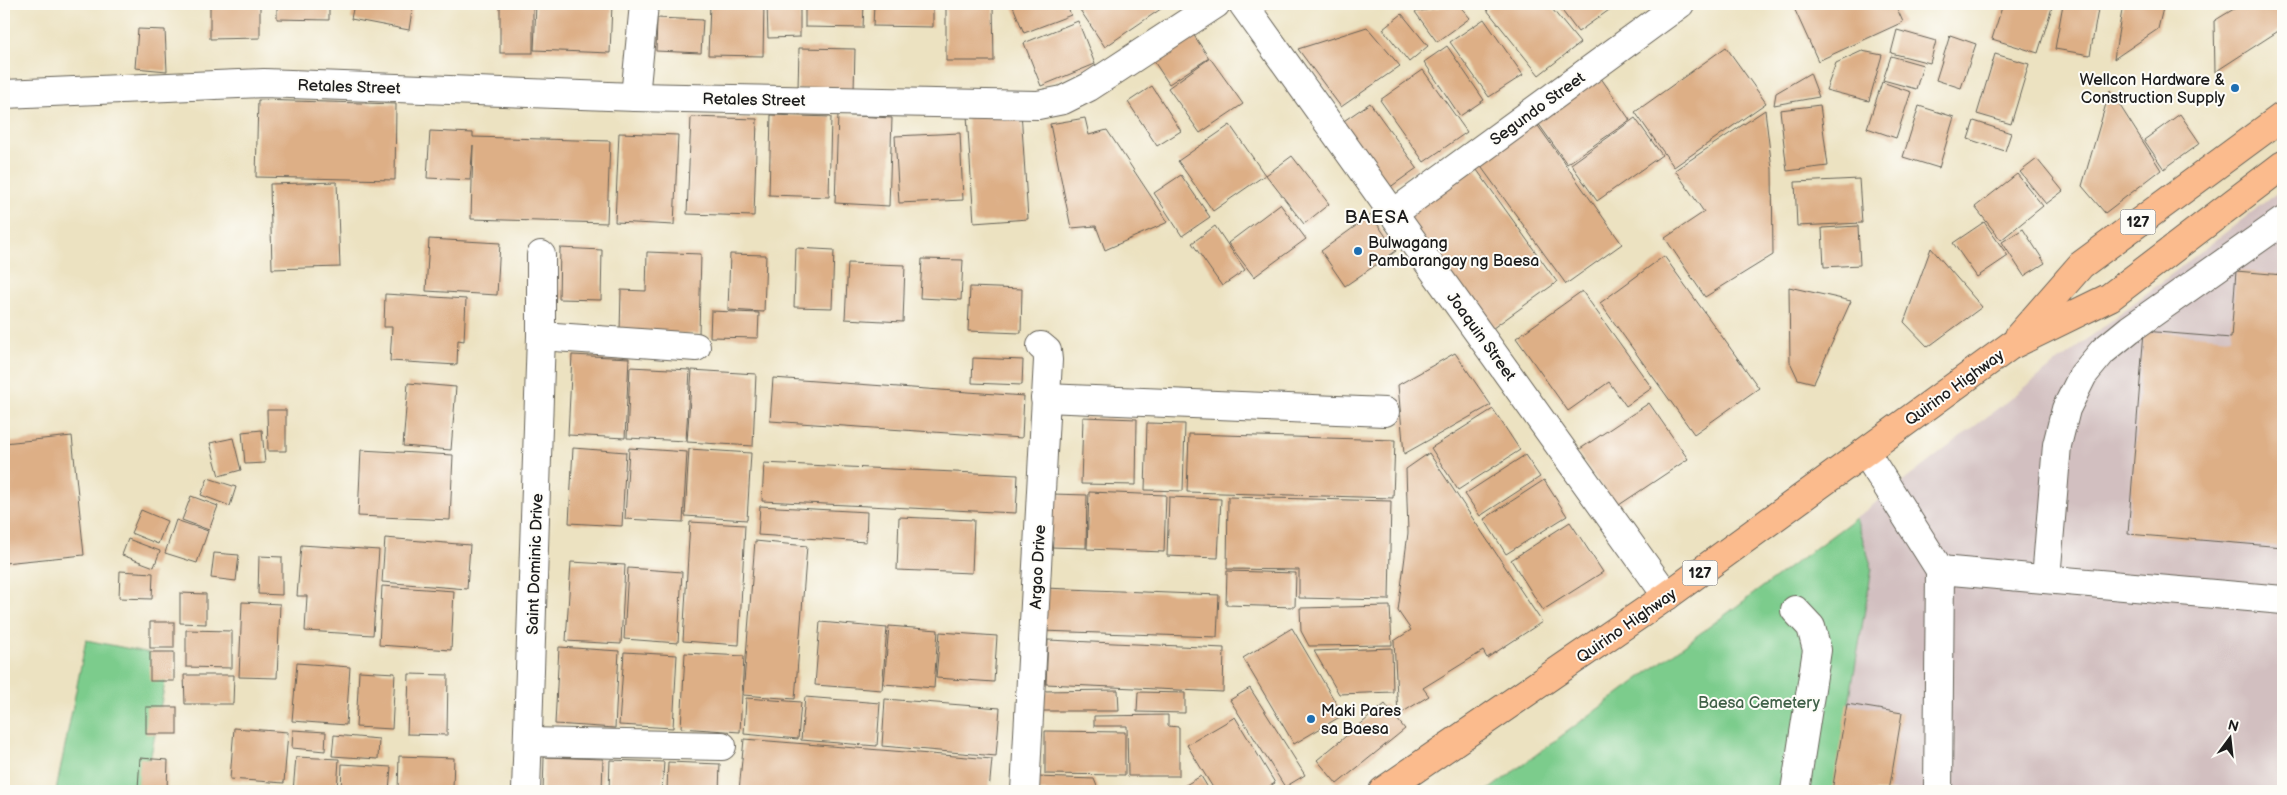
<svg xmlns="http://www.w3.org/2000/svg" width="2287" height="795" font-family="'Balsamiq Sans',sans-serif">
	<rect width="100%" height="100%" fill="#fdfcf7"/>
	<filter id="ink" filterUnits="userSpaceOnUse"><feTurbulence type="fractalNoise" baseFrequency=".02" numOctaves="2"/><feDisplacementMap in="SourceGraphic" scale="10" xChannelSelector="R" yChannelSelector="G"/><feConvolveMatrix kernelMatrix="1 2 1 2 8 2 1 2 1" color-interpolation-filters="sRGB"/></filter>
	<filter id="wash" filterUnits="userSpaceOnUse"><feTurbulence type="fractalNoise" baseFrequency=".0096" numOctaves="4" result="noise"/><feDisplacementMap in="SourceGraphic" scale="20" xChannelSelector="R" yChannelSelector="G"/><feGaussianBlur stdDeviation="1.12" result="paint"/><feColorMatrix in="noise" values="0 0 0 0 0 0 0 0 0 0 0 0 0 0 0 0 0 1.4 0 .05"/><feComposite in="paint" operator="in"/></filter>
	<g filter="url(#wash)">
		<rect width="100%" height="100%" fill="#ece2c1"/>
		<polygon fill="#d2bfc0" points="2283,188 2283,791 1834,791 1872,568 1856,518"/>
		<g fill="#7ccc8c" stroke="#4c7454">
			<polygon points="1856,518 1872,568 1834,791 1487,791"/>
			<polygon points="86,640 170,657 144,791 56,791"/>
		</g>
		<g id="blocks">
			<g fill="#ddaf86">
				<polygon points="210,4 260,4 260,38 210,39"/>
				<polygon points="277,4 329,4 329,20 277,19"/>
				<polygon points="354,4 413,4 409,30 351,19"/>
				<rect x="500" y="4" width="33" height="49"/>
				<polygon points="536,4 612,4 610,53 534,50"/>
				<polygon points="710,4 764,4 763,56 708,55"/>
				<polygon points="767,4 800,4 800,37 768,38"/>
				<polygon points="805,4 864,4 863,28 805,27"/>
				<polygon points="874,4 933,4 933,27 873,26"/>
				<polygon points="946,4 993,4 994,61 946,61"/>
				<polygon points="1012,4 1066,4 1071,15 1024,33"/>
				<polygon points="1076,4 1168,4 1105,47"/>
				<polygon points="1249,4 1275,4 1276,7 1250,12"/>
				<polygon points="1458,4 1470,18 1437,42 1415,12"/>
				<polygon points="1495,4 1548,4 1580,43 1539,75 1487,10"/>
				<polygon points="1557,4 1609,4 1612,8 1578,32"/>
				<polygon points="1802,4 1895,4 1903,22 1818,61 1794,8"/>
				<polygon points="2003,4 2053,4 2038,53 1992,39"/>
				<polygon points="2063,4 2099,4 2090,55 2055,49"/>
				<polygon points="2123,4 2164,4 2158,29 2114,59"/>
				<polygon points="2242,4 2283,4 2283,28 2215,72 2214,21"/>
				<polygon points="1402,14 1428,46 1409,62 1383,29"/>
				<polygon points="657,18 703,20 701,53 656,51"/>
				<polygon points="1484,19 1523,75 1489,97 1450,42"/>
				<polygon points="1078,21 1095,64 1041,86 1024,43"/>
				<polygon points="1367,27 1400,66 1341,107 1298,49"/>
				<polygon points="138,29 165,30 167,71 135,68"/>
				<polygon points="1897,30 1936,41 1930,63 1891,53"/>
				<polygon points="1193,34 1209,58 1169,84 1153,60"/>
				<polygon points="1950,35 1976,44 1961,88 1936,80"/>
				<polygon points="1447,46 1484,100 1460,116 1424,62"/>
				<polygon points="1726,47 1766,103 1674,167 1635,112"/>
				<polygon points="799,48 855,49 854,91 798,89"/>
				<polygon points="1862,51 1882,55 1869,101 1826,90 1836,63"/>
				<polygon points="1995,54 2029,64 2011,124 1977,114"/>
				<polygon points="1891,56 1923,65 1916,89 1883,80"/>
				<polygon points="1210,58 1243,104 1200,133 1168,88"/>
				<polygon points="1423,70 1467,132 1424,162 1380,100"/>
				<polygon points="1596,71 1630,120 1567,164 1533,116"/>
				<polygon points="1810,73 1819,97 1774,105 1776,93"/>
				<polygon points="1882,82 1911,92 1896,138 1867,128"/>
				<polygon points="1152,86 1181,131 1157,146 1128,102"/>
				<polygon points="2110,90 2161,170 2105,213 2082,186"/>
				<polygon points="258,100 396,104 395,180 256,177"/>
				<polygon points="1370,103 1417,168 1382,193 1335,127"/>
				<polygon points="1820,105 1828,166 1787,171 1780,110"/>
				<polygon points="1919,106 1954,117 1939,168 1903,157"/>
				<polygon points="1765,110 1772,169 1773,255 1705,297 1665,238 1704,212 1675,170"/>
				<polygon points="1021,111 1028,219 974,223 967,115"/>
				<polygon points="2180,114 2200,143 2164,169 2144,140"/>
				<polygon points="771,115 831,117 829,197 769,195"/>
				<polygon points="838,115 892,118 889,206 835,203"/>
				<polygon points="1531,116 1622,244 1566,284 1474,157"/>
				<polygon points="691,117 757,119 754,216 687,214"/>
				<polygon points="1085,118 1089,135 1107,130 1168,222 1105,250 1096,226 1071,228 1050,124"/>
				<polygon points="1635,118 1662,155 1597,201 1571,164"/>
				<polygon points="1974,121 2011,133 2005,151 1968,139"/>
				<polygon points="1230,125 1265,175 1213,211 1178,161"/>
				<polygon points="430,131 473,133 473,137 610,141 607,223 471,219 473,145 470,180 427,178"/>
				<polygon points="619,133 678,135 674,225 615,222"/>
				<polygon points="960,133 963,200 899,203 895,136"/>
				<polygon points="1292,156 1329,204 1304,224 1266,175"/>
				<polygon points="2037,159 2063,191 2046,204 2020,172"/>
				<polygon points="1472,163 1557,282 1489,331 1403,212"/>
				<polygon points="2017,174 2043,206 2001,240 1975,207"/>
				<polygon points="1181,175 1210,217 1182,236 1154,193"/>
				<polygon points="1859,179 1862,223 1797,226 1795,182"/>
				<polygon points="337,182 340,267 272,269 270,184"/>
				<polygon points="1280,204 1306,239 1254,277 1228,243"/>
				<polygon points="1371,215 1396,251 1345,286 1321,251"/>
				<polygon points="1984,222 2008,256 1977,277 1953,243"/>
				<polygon points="1215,226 1245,270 1222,286 1192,243"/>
				<polygon points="1858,226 1860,265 1824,267 1822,228"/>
				<polygon points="2023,229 2045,263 2024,276 2002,242"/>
				<polygon points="429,239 500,243 497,295 426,291"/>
				<polygon points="560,248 602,250 601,300 559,299"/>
				<polygon points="796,248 834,250 832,308 794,307"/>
				<polygon points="1931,248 1982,307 1928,347 1904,322"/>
				<polygon points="647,252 701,254 699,334 620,332 621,290 646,291"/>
				<polygon points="730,254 766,255 764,312 728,310"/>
				<polygon points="1664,256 1759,388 1694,434 1600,303"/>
				<polygon points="922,259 963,260 961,300 920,298"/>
				<polygon points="848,263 905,265 903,322 845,319"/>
				<polygon points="2236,271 2283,275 2283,547 2128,534 2144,331 2231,338"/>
				<polygon points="970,287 1022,289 1021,333 968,331"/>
				<polygon points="1789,287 1851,301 1814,383 1798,379 1790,362"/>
				<polygon points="1582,291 1652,388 1626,406 1609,382 1568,411 1516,338"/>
				<polygon points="385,294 466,299 464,341 458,340 457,365 390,361 392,327 384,327"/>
				<polygon points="711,311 759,313 758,338 710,337"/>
				<polygon points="1455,353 1491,405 1404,454 1398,385"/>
				<polygon points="572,355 629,358 625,438 568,435"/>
				<polygon points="973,358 1023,360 1022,385 972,383"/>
				<polygon points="630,367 690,370 686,441 627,438"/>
				<polygon points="692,370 756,374 753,446 687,442"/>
				<polygon points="773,378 1024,396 1022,438 770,421"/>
				<polygon points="408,383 456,387 451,450 403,446"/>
				<polygon points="1649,403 1688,459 1616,507 1577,451"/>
				<polygon points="1493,409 1520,450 1458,490 1431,448"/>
				<polygon points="267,410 286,410 286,451 268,451"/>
				<polygon points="1083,417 1137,419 1136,485 1081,484"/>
				<polygon points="1147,423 1185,424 1183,491 1145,490"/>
				<polygon points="262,430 265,463 245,464 242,432"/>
				<polygon points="1189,434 1395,440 1393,498 1187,492"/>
				<polygon points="72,436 84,555 4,563 4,443"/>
				<polygon points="233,438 241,470 219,476 210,443"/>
				<polygon points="573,448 626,452 622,526 569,523"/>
				<polygon points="629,448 687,452 683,522 625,519"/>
				<polygon points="689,449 751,453 747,520 685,516"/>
				<polygon points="361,450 453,455 450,520 358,516"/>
				<polygon points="1429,453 1542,622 1487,658 1483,651 1423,688 1429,696 1398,715 1394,641 1411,630 1398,611 1408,533 1406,469"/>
				<polygon points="1525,455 1540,477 1480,516 1465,494"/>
				<polygon points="764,463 1018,475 1016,513 762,501"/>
				<polygon points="208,478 236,487 230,506 201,495"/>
				<polygon points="1544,480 1567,516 1506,554 1484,519"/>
				<polygon points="1089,492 1166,495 1164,552 1087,549"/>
				<polygon points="1052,494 1087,495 1086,548 1050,547"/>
				<polygon points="191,496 218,506 209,530 182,520"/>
				<polygon points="1169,497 1221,499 1218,558 1167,556"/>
				<polygon points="1228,497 1391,501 1389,600 1299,598 1299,570 1227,569"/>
				<polygon points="760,506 867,512 866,542 758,535"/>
				<polygon points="141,510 167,521 158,544 131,533"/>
				<polygon points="899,517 974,520 972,573 897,570"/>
				<polygon points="176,520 208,531 197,563 165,553"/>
				<polygon points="690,522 745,525 739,645 683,641"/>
				<polygon points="1570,522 1603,572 1543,610 1511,560"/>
				<polygon points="385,538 470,545 467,589 382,582"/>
				<polygon points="128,539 160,551 154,567 122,555"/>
				<polygon points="755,541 807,546 795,699 743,695"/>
				<polygon points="301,545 379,550 373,635 305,631 307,596 297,596"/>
				<polygon points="214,553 239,555 236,581 211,578"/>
				<polygon points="259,556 282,557 282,595 258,594"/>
				<polygon points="571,562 625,565 621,644 566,641"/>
				<polygon points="628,568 682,572 678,643 624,639"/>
				<polygon points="120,571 153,573 152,599 119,598"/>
				<polygon points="1227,571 1296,573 1295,607 1226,605"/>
				<polygon points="382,586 454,591 451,650 379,645"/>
				<polygon points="1044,588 1219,595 1217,637 1042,631"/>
				<polygon points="180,593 206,594 206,624 180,623"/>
				<polygon points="242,602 280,604 277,678 239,677"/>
				<polygon points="1390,606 1392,645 1309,646 1301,631 1300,608"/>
				<rect x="150" y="622" width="24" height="26"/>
				<polygon points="820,622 887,628 882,690 815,685"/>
				<polygon points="889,626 938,630 934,688 884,684"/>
				<polygon points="1292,628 1343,715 1294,744 1243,658"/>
				<polygon points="186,630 232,631 232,668 186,667"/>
				<polygon points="940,632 997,636 994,682 936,678"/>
				<polygon points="1048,640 1224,648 1223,692 1046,684"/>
				<polygon points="559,647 619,651 615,728 555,724"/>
				<polygon points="1392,648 1393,692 1339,694 1314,651"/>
				<rect x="150" y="652" width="24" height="29"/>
				<polygon points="624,652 677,655 673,728 619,725"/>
				<polygon points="685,653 744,656 740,732 681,728"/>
				<polygon points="297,663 350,667 346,725 292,721"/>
				<polygon points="359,671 395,673 392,729 356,727"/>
				<polygon points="409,674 448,675 447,735 407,734"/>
				<polygon points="184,675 234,675 233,704 185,704"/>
				<polygon points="1250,688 1305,775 1285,787 1230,700"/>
				<polygon points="1118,690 1119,711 1041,711 1041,691"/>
				<polygon points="1138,692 1185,693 1185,713 1137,712"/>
				<polygon points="805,697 880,703 877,746 801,740"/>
				<polygon points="746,698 801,702 798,739 744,734"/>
				<polygon points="885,699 1000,708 996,756 882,746"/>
				<polygon points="1385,704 1405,729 1337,784 1317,760"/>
				<polygon points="1847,704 1902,713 1889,791 1832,791"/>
				<rect x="146" y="707" width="31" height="27"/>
				<polygon points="1168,715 1168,726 1179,727 1179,776 1128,776 1127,726 1094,726 1094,716"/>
				<polygon points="1235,717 1275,783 1261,791 1215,791 1187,745"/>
				<polygon points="234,728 288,732 284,783 230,779"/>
				<polygon points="293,730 326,732 325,751 292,748"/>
				<polygon points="1045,731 1125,732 1125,775 1045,774"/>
				<polygon points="334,735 379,739 378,759 332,756"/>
				<polygon points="744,739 992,759 989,791 739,791"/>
				<polygon points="399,756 454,758 453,788 472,788 472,791 398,791"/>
				<polygon points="296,757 339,759 337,791 293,791"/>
				<polygon points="544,757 603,759 602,791 543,791"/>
				<polygon points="140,758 168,760 167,790 138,788"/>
				<polygon points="610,760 664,762 662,791 609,791"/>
				<polygon points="668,762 720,764 719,791 667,791"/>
				<polygon points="342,764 391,767 389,791 341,791"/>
				<polygon points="1201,776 1210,791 1187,791 1184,786"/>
				<polygon points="1037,777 1094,779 1099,791 1037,791"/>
			</g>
		</g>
	</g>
	<g filter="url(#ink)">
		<use href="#blocks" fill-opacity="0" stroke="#656156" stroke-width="1"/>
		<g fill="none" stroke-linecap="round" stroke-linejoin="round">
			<g stroke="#656156" stroke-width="30">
				<g id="minor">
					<polyline points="1243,4 1667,596"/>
					<polyline points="4,94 264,83 635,97 1038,105 1063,100 1089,87 1216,4"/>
					<polyline points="635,97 644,4"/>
					<polyline points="1394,213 1680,4"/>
					<polyline points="541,336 696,347"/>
					<polyline points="1045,398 1385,412"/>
					<polyline points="1866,453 1940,570 1938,791"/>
					<polyline points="1940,570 2283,600"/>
					<polyline points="2046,579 2057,445 2066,409 2083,375 2103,351 2130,329 2283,221"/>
					<polyline points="1795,610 1811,627 1817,650 1795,791"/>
					<polyline points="528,742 722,746"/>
					<polyline points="526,791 541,336 541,255"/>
					<polyline points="1025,791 1048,360 1047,351 1041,346"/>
				</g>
			</g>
			<g stroke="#656156" stroke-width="30">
				<g id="major">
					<polyline points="2019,336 2081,265 2283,116"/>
					<polyline points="1383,791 1667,596 2010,346 2110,297 2283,165"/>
				</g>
			</g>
			<use href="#minor" stroke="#fff" stroke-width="28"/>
			<use href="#major" stroke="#fbbb8d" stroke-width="28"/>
		</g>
	</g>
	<g fill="#1f6fb2" stroke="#fdfcf7" stroke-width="2">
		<circle cx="2235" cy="88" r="5"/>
		<circle cx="1358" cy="251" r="5"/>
		<circle cx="1311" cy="719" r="5"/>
	</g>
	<g text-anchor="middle" stroke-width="4" stroke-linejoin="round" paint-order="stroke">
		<g fill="#fdfcf7" stroke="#605f5e" stroke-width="1">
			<rect x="2120.5" y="209.5" width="35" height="25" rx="4"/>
			<rect x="1682.5" y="560.5" width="35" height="25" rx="4"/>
		</g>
		<g font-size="15" font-weight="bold" fill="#1c1c1c">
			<text x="2138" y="227">127</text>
			<text x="1700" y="578">127</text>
		</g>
		<g font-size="16" fill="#1c1c1c" stroke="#fdfcf7" text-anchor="start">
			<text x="2225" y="85" text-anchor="end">Wellcon Hardware &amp;<tspan x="2225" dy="18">Construction Supply</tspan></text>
			<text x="1368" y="248">Bulwagang<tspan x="1368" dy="18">Pambarangay ng Baesa</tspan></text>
			<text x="1321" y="716">Maki Pares<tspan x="1321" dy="18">sa Baesa</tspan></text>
		</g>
		<g font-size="16" fill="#1c1c1c" stroke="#fdfcf7">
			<text transform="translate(349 86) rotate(2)" y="6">Retales Street</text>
			<text transform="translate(754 99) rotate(1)" y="6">Retales Street</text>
			<text transform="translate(1537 108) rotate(-36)" y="6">Segundo Street</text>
			<text transform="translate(1482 336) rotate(54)" y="6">Joaquin Street</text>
			<text transform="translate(1954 387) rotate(-36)" y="6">Quirino Highway</text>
			<text transform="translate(534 564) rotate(-88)" y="6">Saint Dominic Drive</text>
			<text transform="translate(1037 567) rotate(-87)" y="6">Argao Drive</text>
			<text transform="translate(1626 625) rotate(-35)" y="6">Quirino Highway</text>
		</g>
		<g font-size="16" fill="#426249" stroke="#fdfcf7">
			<text x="1759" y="708">Baesa Cemetery</text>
		</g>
		<g font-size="19" letter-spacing="1" fill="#1c1c1c" stroke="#fdfcf7">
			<text x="1377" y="223">BAESA</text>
		</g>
	</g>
	<rect width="2287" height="795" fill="none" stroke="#fdfcf7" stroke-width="20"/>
	<g transform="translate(2230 738) rotate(15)" stroke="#fdfcf7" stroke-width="4" paint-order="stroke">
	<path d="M0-4L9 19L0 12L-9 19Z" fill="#1c1c1c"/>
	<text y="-8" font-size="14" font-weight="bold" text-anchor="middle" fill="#1c1c1c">N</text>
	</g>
</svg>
